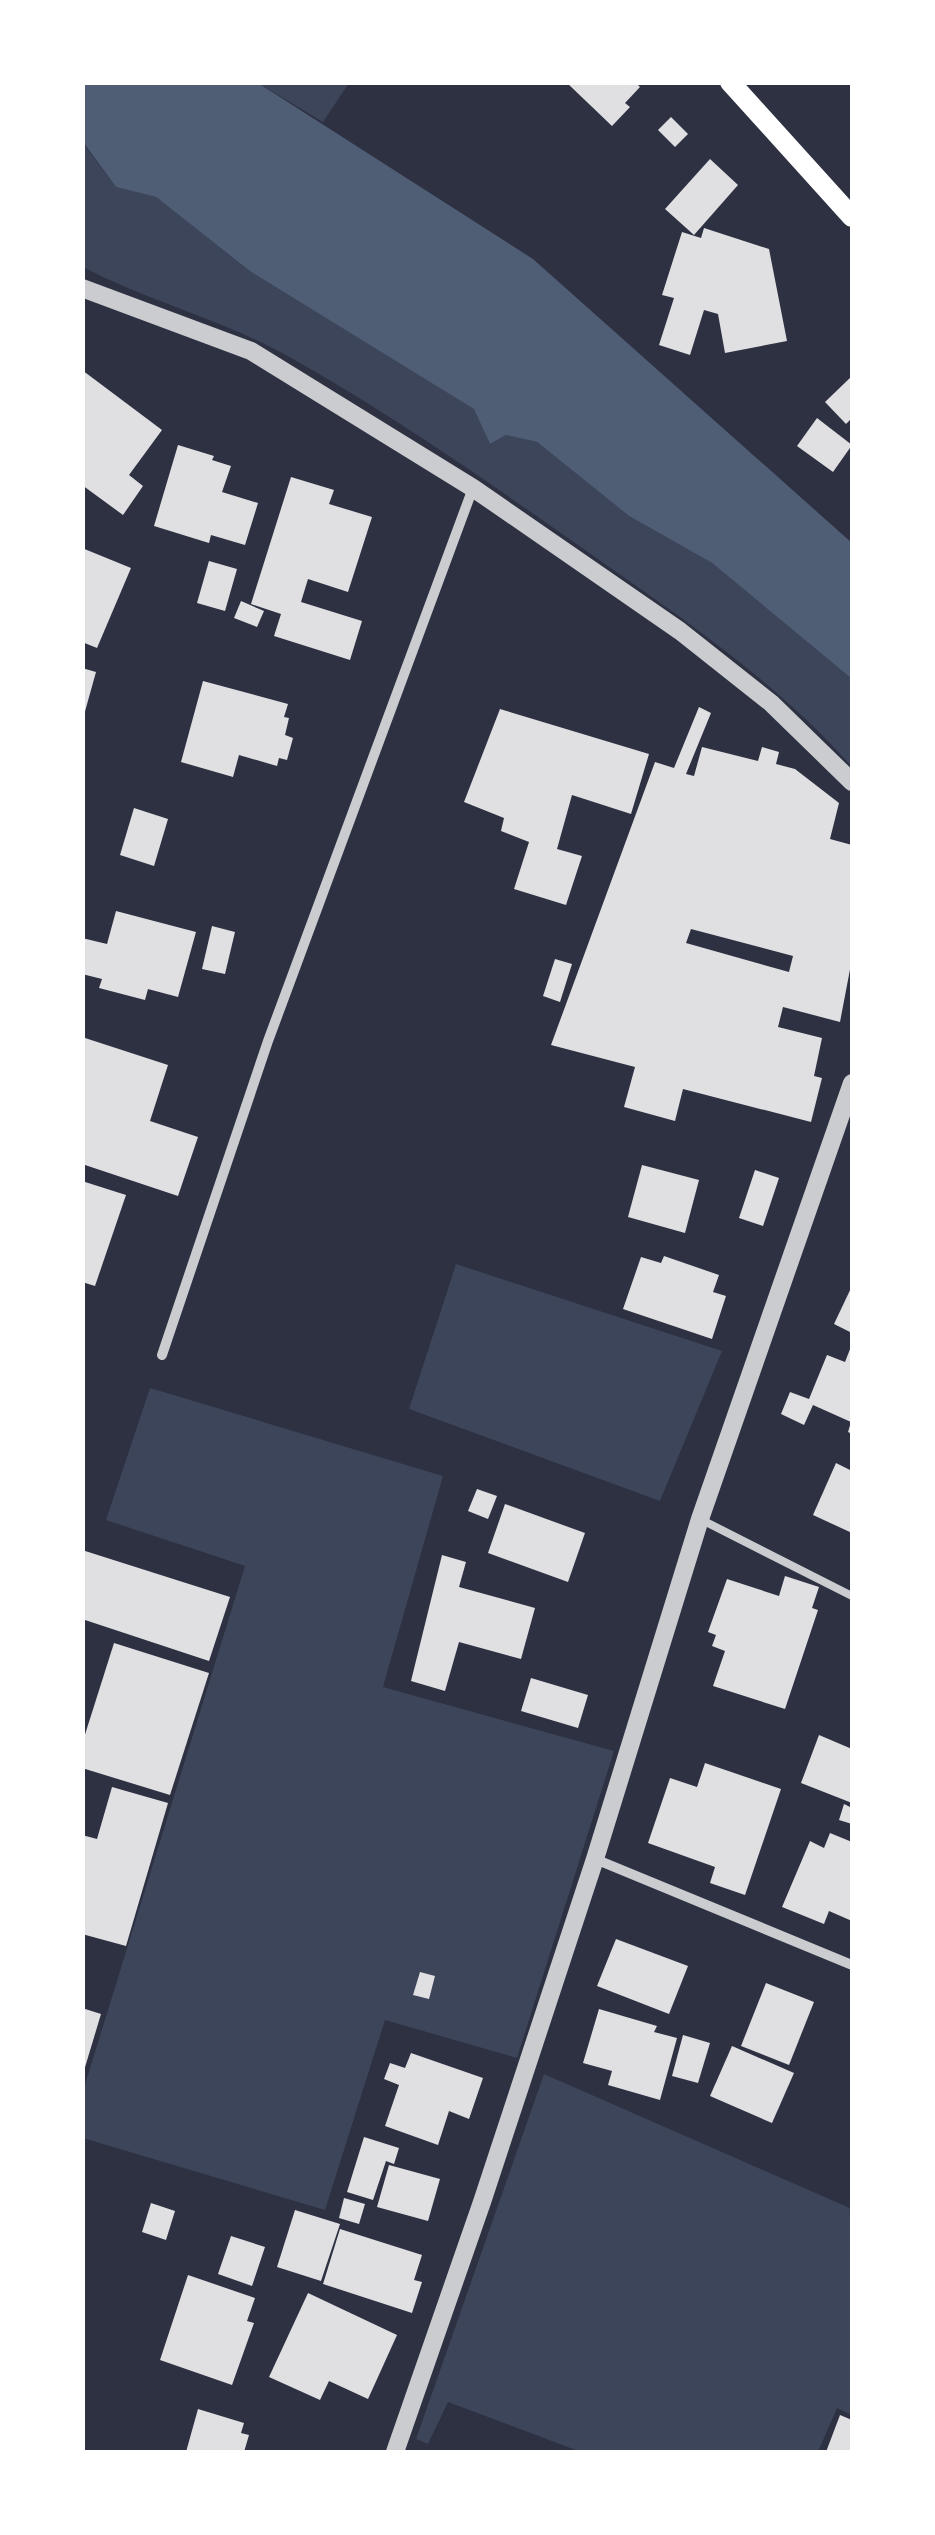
<svg xmlns="http://www.w3.org/2000/svg" width="935" height="2535" font-family="'Space Grotesk',sans-serif">
	<rect width="100%" height="100%" fill="#2d3142"/>
	<g fill="#3c4559">
		<polygon points="258,83 349,83 323,122"/>
		<path d="M82,142L116,187L156,197L251,272L475,409L490,444L506,435L537,442L629,516L712,563L852,679V767C778,683 686,621 595,557C494,486 392,414 284,354C220,319 148,301 83,267Z"/>
		<polygon points="456,1264 722,1351 660,1501 409,1409"/>
		<polygon points="150,1388 443,1476 383,1687 614,1751 517,2058 385,2020 325,2210 83,2138 83,2091 245,1566 106,1520"/>
		<polygon points="544,2074 852,2209 852,2415 837,2408 818,2452 581,2452 448,2402 428,2444 416,2439"/>
	</g>
	<polygon fill="#4f5d75" points="83,82 258,83 533,259 852,543 852,679 712,563 629,516 537,442 506,435 490,444 474,409 251,272 156,197 116,187 83,142"/>
	<g fill="#e0e0e3" fill-rule="evenodd">
		<polygon points="566,82 635,82 640,87 625,103 630,107 612,126"/>
		<polygon points="671,117 688,134 675,147 658,130"/>
		<polygon points="710,159 738,185 694,235 665,209"/>
		<polygon points="704,228 769,249 787,341 725,353 718,314 704,310 690,355 659,345 674,298 662,295 682,232 701,238"/>
		<polygon points="82,370 162,430 129,475 143,486 123,515 82,485"/>
		<polygon points="852,376 852,418 846,424 825,402"/>
		<polygon points="817,418 852,445 833,472 797,446"/>
		<polygon points="178,445 214,456 212,460 231,466 222,492 258,503 245,545 211,535 209,543 154,526"/>
		<polygon points="291,477 334,490 329,504 372,517 348,592 308,579 301,602 362,621 350,660 274,636 281,614 251,604"/>
		<polygon points="82,548 131,568 97,648 82,642"/>
		<polygon points="209,561 237,569 225,611 197,603"/>
		<polygon points="241,601 264,611 257,627 234,618"/>
		<polygon points="82,668 96,672 84,715 82,715"/>
		<polygon points="203,681 288,704 284,717 289,718 285,735 293,738 287,760 279,758 277,766 239,755 233,777 181,762"/>
		<path d="M699,707L711,713L686,774L694,776L702,747L758,761L762,747L779,752L776,764L795,769L839,803L830,839L852,845V959L840,1022L783,1007L778,1027L822,1038L814,1076L822,1078L811,1122L683,1089L675,1121L624,1107L635,1067L551,1045L655,762L674,768ZM691,929L793,956L789,972L686,943Z"/>
		<polygon points="500,709 649,754 631,814 572,795 557,849 582,856 566,905 514,889 529,842 501,831 504,818 464,802"/>
		<polygon points="134,808 168,819 154,866 120,855"/>
		<polygon points="116,911 196,932 178,997 148,989 145,1000 99,988 102,979 82,974 82,938 107,944"/>
		<polygon points="212,926 235,932 225,974 202,969"/>
		<polygon points="555,959 572,964 560,1002 543,996"/>
		<polygon points="82,1037 168,1065 150,1121 198,1137 178,1196 82,1164"/>
		<polygon points="642,1165 699,1180 685,1233 628,1217"/>
		<polygon points="755,1170 779,1178 763,1226 739,1218"/>
		<polygon points="82,1181 126,1195 95,1286 82,1282"/>
		<polygon points="664,1256 719,1275 713,1292 726,1296 712,1339 623,1309 641,1257 661,1263"/>
		<polygon points="852,1286 852,1333 834,1324"/>
		<polygon points="852,1344 852,1434 848,1432 851,1422 813,1405 804,1425 781,1414 790,1392 809,1399 827,1355 845,1362"/>
		<polygon points="836,1463 852,1471 852,1533 813,1515"/>
		<polygon points="477,1489 497,1496 488,1519 468,1511"/>
		<polygon points="505,1504 585,1533 568,1582 488,1553"/>
		<polygon points="82,1550 230,1597 209,1661 82,1619"/>
		<polygon points="442,1555 466,1562 459,1587 535,1608 521,1659 459,1642 445,1691 411,1681"/>
		<polygon points="785,1576 819,1587 812,1608 818,1610 785,1709 713,1686 725,1651 712,1646 716,1635 708,1632 727,1579 779,1596"/>
		<polygon points="114,1643 209,1673 170,1795 82,1768 82,1744"/>
		<polygon points="531,1678 588,1695 578,1728 521,1711"/>
		<polygon points="819,1735 852,1749 852,1803 801,1783"/>
		<polygon points="705,1763 781,1789 745,1895 710,1883 715,1867 648,1843 670,1778 697,1787"/>
		<polygon points="112,1787 168,1803 126,1946 82,1934 82,1835 97,1839"/>
		<polygon points="844,1804 852,1808 852,1824 839,1820"/>
		<polygon points="830,1833 852,1842 852,1921 829,1911 824,1924 782,1907 810,1841 824,1848"/>
		<polygon points="616,1939 688,1966 669,2014 597,1986"/>
		<polygon points="420,1972 435,1976 429,1999 413,1995"/>
		<polygon points="766,1983 814,2002 789,2065 741,2046"/>
		<polygon points="82,2008 101,2014 83,2074 82,2074"/>
		<polygon points="599,2009 657,2026 654,2032 677,2038 660,2100 608,2085 612,2071 583,2063"/>
		<polygon points="683,2035 710,2043 698,2083 672,2076"/>
		<polygon points="732,2046 794,2073 772,2123 710,2096"/>
		<polygon points="411,2053 483,2078 469,2119 449,2111 438,2145 385,2126 399,2085 384,2079 390,2063 405,2068"/>
		<polygon points="364,2137 399,2148 394,2164 386,2161 373,2200 347,2192"/>
		<polygon points="389,2165 440,2179 428,2221 377,2207"/>
		<polygon points="344,2198 365,2204 359,2224 339,2218"/>
		<polygon points="151,2203 175,2211 166,2240 142,2232"/>
		<polygon points="295,2210 340,2224 321,2281 277,2267"/>
		<polygon points="340,2229 422,2255 414,2280 422,2282 412,2313 323,2284"/>
		<polygon points="231,2236 265,2247 252,2286 218,2274"/>
		<polygon points="188,2275 255,2298 247,2321 254,2323 232,2385 160,2360"/>
		<polygon points="308,2293 397,2335 368,2399 329,2381 320,2400 269,2377"/>
		<polygon points="198,2409 244,2423 241,2433 249,2435 244,2452 186,2452"/>
		<polygon points="840,2415 852,2420 852,2452 826,2452"/>
	</g>
	<g fill="none" stroke-linecap="round" stroke-linejoin="round">
		<polyline stroke="#caccd0" stroke-width="8" points="700,1519 852,1596"/>
		<g stroke="#caccd0" stroke-width="10">
			<polyline points="162,1355 268,1041 473,488"/>
			<polyline points="595,1859 852,1965"/>
		</g>
		<g stroke="#caccd0" stroke-width="18">
			<polyline points="82,288 251,351 473,488 680,631 771,703 852,782"/>
			<polyline points="395,2452 482,2202 595,1859 700,1519 852,1083"/>
		</g>
		<polyline stroke="#fff" stroke-width="20" points="730,82 852,217"/>
	</g>
	<rect width="935" height="2535" fill="none" stroke="#ffffff" stroke-width="170"/>
</svg>
